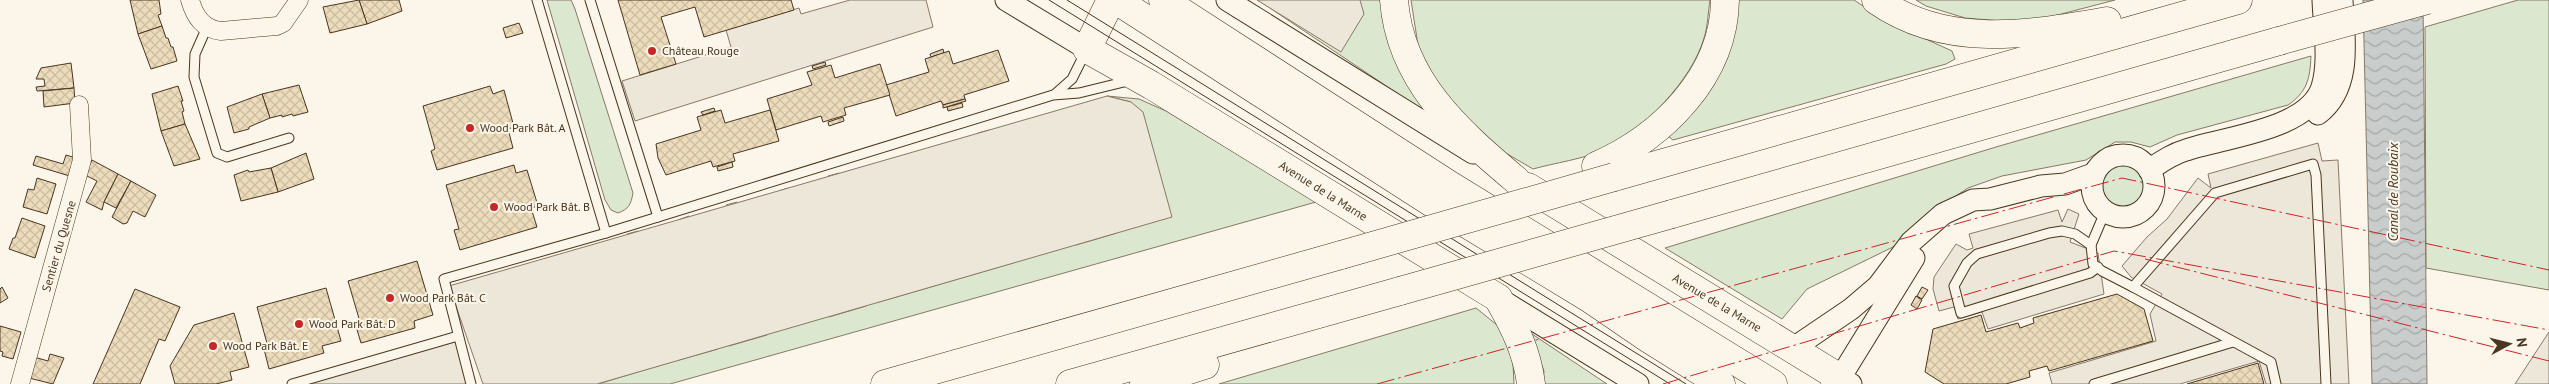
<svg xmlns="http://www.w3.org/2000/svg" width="2549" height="384" font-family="'PT Sans',sans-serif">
	<defs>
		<pattern id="water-waves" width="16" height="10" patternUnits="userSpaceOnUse" patternTransform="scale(1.25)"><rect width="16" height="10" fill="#c9cecd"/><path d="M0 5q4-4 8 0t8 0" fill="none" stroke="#a5a8a6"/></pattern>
		<pattern id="building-cross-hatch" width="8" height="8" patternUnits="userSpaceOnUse" patternTransform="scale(1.25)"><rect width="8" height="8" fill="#ecdcbc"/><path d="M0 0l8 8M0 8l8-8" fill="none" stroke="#ccbda1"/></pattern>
	</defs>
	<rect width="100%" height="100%" fill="#fbf6e9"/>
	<g fill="#dce7d0" stroke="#887966">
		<path d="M547,0H571L575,9L633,193C631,204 629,209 618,213L611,210L605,200Z"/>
		<polygon points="1258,0 1387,0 1428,114"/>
		<path d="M1411,0H1710C1708,12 1708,26 1704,38C1692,80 1643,131 1603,150C1584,159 1554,163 1533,169L1492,145L1432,82L1418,45Z"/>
		<polygon points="1733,0 1854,0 1884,20 1952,51 1955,59 1946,64 1673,140 1668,136"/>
		<polygon points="1916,0 2115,0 2027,23 1965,18 1926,6"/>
		<polygon points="2518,0 2549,0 2549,290 2426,268 2425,27"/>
		<path d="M2311,56C2310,79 2307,92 2288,105L2177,135L2150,147L2131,142H2115L2086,160L2002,176L1968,188L1936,209L1893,247L1807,289L1782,319L1665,248L1996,147Z"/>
		<polygon points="1107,96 1139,99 1166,111 1316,202 670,384 598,384 667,363 627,234 638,231 679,360 718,349 678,220 689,216 729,346 767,335 726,205 737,202 778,331 779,191 788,188 829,317 866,306 828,176 839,173 879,302 1016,262 978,133 989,130 1076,245 1117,233 1131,102"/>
		<circle cx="2123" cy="186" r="22"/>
		<polygon points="1476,308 1502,329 1513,363 1514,384 1219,384"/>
		<polygon points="1529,332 1607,384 1543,384 1544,371"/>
	</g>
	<g fill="#ede7d9" stroke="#887966">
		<polygon points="850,0 926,0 933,27 635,121 622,81 731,47 726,30 799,8 801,14"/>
		<polygon points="1257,0 1360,0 1364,14 1341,52"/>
		<polygon points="1107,96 1131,102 1143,112 1172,217 597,384 483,384 449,286"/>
		<polygon points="2318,143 2322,161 2338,160 2349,384 2266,384 2259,361 2180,384 2052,384 2049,373 2156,341 2150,314 2162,294 2131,277 2122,266 2147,237 2167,219 2198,178 2211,188 2208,174"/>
		<polygon points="2068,209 2079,214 2070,242 2098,253 2104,294 1988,329 1982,312 1958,319 1954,307 1939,311 1933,289 1934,277 1956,244 1967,250 1973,248 1969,234 2058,210 2062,222"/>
		<polygon points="2549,332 2549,384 2515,384"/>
		<polygon points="458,336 471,384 292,384"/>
	</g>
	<polygon fill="url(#water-waves)" stroke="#887966" points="2363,0 2423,0 2427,384 2372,384"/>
	<g fill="url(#building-cross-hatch)" stroke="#4a3520">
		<polygon points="130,0 159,0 161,14 158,15 162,26 138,34"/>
		<polygon points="359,0 399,0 402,11 367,24"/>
		<polygon points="359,0 367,24 330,33 323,7"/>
		<polygon points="618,0 791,0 794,10 704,37 695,7 661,17 676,64 640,75"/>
		<polygon points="519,23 523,33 506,38 503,28"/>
		<polygon points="162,26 166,38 168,38 171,47 173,47 177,61 151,69 138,34"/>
		<polygon points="943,49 944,53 931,57 930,54"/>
		<polygon points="998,50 1009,81 964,95 965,99 943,105 941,101 896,116 886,85 929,72 925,59 949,51 953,64"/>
		<polygon points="825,62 826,65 813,69 812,66"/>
		<polygon points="71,63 74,88 37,91 36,87 45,86 44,79 36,79 41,68"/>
		<polygon points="880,64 890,95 844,108 846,115 823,122 821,116 776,130 767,99 812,85 807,72 831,65 835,78"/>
		<polygon points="299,85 308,112 293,116 292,114 282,117 282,115 270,118 262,94"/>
		<polygon points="178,86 183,101 181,101 184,111 182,112 185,124 161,131 152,94"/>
		<polygon points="490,86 493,94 504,90 514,127 508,129 513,148 437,170 431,151 435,149 423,106"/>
		<polygon points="74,88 75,103 44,107 43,91"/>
		<polygon points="262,94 270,118 249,127 249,129 234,133 227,107"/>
		<polygon points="965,99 966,101 943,108 943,105"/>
		<polygon points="962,103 963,107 948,111 947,107"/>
		<polygon points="714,108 715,111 703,115 701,112"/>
		<polygon points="721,110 725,123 770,110 779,141 733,154 735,161 713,167 711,161 666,175 658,158 656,144 701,130 697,117"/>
		<polygon points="843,117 844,121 829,126 828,122"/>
		<polygon points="185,124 200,159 174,166 161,131"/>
		<polygon points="306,153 314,179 278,192 271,168"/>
		<polygon points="66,155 79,159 73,177 33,165 36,156 63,164"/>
		<polygon points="92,160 118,174 104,202 102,210 86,202 97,181 85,175"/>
		<polygon points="732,162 733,167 718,171 717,167"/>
		<polygon points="514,165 516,173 527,170 538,206 531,208 537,227 460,250 454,230 459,229 446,185"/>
		<polygon points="271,168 278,192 241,201 234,175 248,170 249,172"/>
		<polygon points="118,174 131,181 116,208 104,202"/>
		<polygon points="37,178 56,184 47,214 23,207 28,189 34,190"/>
		<polygon points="131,181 156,195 145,217 133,211 127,223 123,224 112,217"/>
		<polygon points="22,218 45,226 35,258 9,249 13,238 15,238"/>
		<polygon points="417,261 433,315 414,321 415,328 361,343 355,323 360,322 348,281"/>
		<polygon points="2,287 8,298 0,303 0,289"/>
		<polygon points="1922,287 1928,290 1922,299 1917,296"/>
		<polygon points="326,288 341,341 322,346 324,353 269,369 264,349 268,347 257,307"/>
		<polygon points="135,289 180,307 165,341 159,339 140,384 93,384"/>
		<polygon points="2117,294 2144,309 2153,341 2049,371 2047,366 2029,371 2030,377 2006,384 1944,384 1925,372 1933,329 1981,315 1986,332 2018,323 2020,328 2034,323 2033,318"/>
		<polygon points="1916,296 1922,300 1917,309 1911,305"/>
		<polygon points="234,313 249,367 230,372 232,380 216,384 175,384 170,366 194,325"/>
		<polygon points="0,326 21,332 13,359 2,356 3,352 0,351"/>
		<polygon points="50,354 64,358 53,384 29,378 34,357 48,361"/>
		<polygon points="2258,363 2264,384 2187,384"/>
	</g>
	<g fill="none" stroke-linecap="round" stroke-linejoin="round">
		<g stroke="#4a3520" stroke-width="11">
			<g id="service">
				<polyline points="537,0 606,233"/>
				<polyline points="590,0 658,217"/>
				<polyline points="207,27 195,54 194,77 217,153 227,157 289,138"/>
				<polyline points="1055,94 1072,79 1086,51"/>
				<polyline points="2105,212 2091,245 2093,264 2102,271 2133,287"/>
				<polyline points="2091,245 2075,234 2062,231 2049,233 1977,254 1967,263 1954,286 1961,313 2090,273 2098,267"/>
				<polyline points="292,384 458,336"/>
				<polyline points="471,384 444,279 606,233 1053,95 1079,93 1128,81"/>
				<polyline points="2094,384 2233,342"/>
				<polyline points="2276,384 2271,362 2133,287 2215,193 2313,164 2316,175 2326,384"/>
			</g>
		</g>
		<g stroke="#4a3520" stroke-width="19">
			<g id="minor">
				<path d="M190,0C195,17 203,29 221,31L277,26L283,23L299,0"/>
				<polyline points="20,384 82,160 79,105"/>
			</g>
		</g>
		<g stroke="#4a3520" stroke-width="23">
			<g id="tertiary">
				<polyline points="1006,0 1087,49"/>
				<polyline points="1227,0 1473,153"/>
				<path d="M2318,114C2353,87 2344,38 2342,0"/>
				<circle cx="2123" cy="186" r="31"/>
				<path d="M2149,170C2161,162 2172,154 2186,150C2224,137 2308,130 2322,87C2330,60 2324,28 2323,0"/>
				<polyline points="1498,298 1638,384"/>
				<polyline points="1792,349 1851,309 1878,286 1911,242 1943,214 1973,200 1990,199 2041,186 2065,184 2093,174"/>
				<polyline points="1851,384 1840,378 1914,258"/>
			</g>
		</g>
		<g stroke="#4a3520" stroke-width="29">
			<g id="primary">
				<polyline points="1111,0 1087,49 1151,85 1498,298"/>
				<polyline points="1116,0 1429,201 1589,298 1649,339 1721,384"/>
				<polyline points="1163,0 1448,184 1773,384"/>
				<polyline points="1528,187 1840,378 1835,384"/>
			</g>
		</g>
		<g stroke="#4a3520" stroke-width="29">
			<g id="motorway">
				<path d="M1394,0C1400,81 1458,131 1516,180"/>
				<path d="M1876,0C1946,49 2028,35 2107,21"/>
				<path d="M1596,166C1662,137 1724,77 1725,0"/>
				<polyline points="1614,177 2238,0"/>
				<polyline points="1672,214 2279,41"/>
				<path d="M1498,298C1514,326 1527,351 1531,384"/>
				<polyline points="885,384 1341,255"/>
				<polyline points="1070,384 1400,291"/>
				<polyline points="1144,384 1205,365"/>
			</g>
		</g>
		<use href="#service" stroke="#fbf6e9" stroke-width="9"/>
		<use href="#minor" stroke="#fbf6e9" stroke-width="18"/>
		<use href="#tertiary" stroke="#fbf6e9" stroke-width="21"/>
		<use href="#primary" stroke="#fbf6e9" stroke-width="28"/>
		<use href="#motorway" stroke="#fbf6e9" stroke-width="28"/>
		<g stroke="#4a3520" stroke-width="1">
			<polyline points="1049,0 1670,384"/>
			<polyline points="1067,0 1686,384"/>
		</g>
		<g stroke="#4a3520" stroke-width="29" stroke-linecap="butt">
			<g id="motorway-bridge">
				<polyline points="2279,41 2427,0"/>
				<polyline points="1341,255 1614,177"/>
				<polyline points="1400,291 1672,214"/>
			</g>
		</g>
		<use href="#motorway-bridge" stroke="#fbf6e9" stroke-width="28"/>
		<g stroke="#c62828" stroke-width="1" stroke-dasharray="18 4 2.5 4" stroke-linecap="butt">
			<polyline points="2145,259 2549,361"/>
			<polyline points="1377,384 2122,178 2549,270"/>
			<polyline points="1663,384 2114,251 2549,330"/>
		</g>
	</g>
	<g fill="#c62828" stroke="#fbf6e9" stroke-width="2">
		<circle cx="652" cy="51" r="5"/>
		<circle cx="470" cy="128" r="5"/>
		<circle cx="494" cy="207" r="5"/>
		<circle cx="390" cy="298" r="5"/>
		<circle cx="299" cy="324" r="5"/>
		<circle cx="213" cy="346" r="5"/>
	</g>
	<g text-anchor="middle" stroke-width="4" stroke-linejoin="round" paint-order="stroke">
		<g font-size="12" fill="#4a3520" stroke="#fbf6e9" text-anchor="start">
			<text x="662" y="55">Château Rouge</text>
			<text x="480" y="132">Wood Park Bât. A</text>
			<text x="504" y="211">Wood Park Bât. B</text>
			<text x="400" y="302">Wood Park Bât. C</text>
			<text x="309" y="328">Wood Park Bât. D</text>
			<text x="223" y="350">Wood Park Bât. E</text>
		</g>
		<g font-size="12" fill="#4a3520" stroke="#fbf6e9">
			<text transform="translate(1323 191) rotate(32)" y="4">Avenue de la Marne</text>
			<text transform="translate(59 246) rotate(-74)" y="4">Sentier du Quesne</text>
			<text transform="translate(1717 303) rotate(31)" y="4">Avenue de la Marne</text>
		</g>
		<g font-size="14" font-style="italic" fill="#4a3520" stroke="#fbf6e9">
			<text transform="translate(2393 192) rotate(-90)" y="5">Canal de Roubaix</text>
		</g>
	</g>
	<g transform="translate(2509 344) rotate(83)" stroke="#fbf6e9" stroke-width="4" paint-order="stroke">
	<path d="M0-4L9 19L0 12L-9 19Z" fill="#4a3520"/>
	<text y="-8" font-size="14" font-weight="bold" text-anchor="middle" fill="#4a3520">N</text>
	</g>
</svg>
